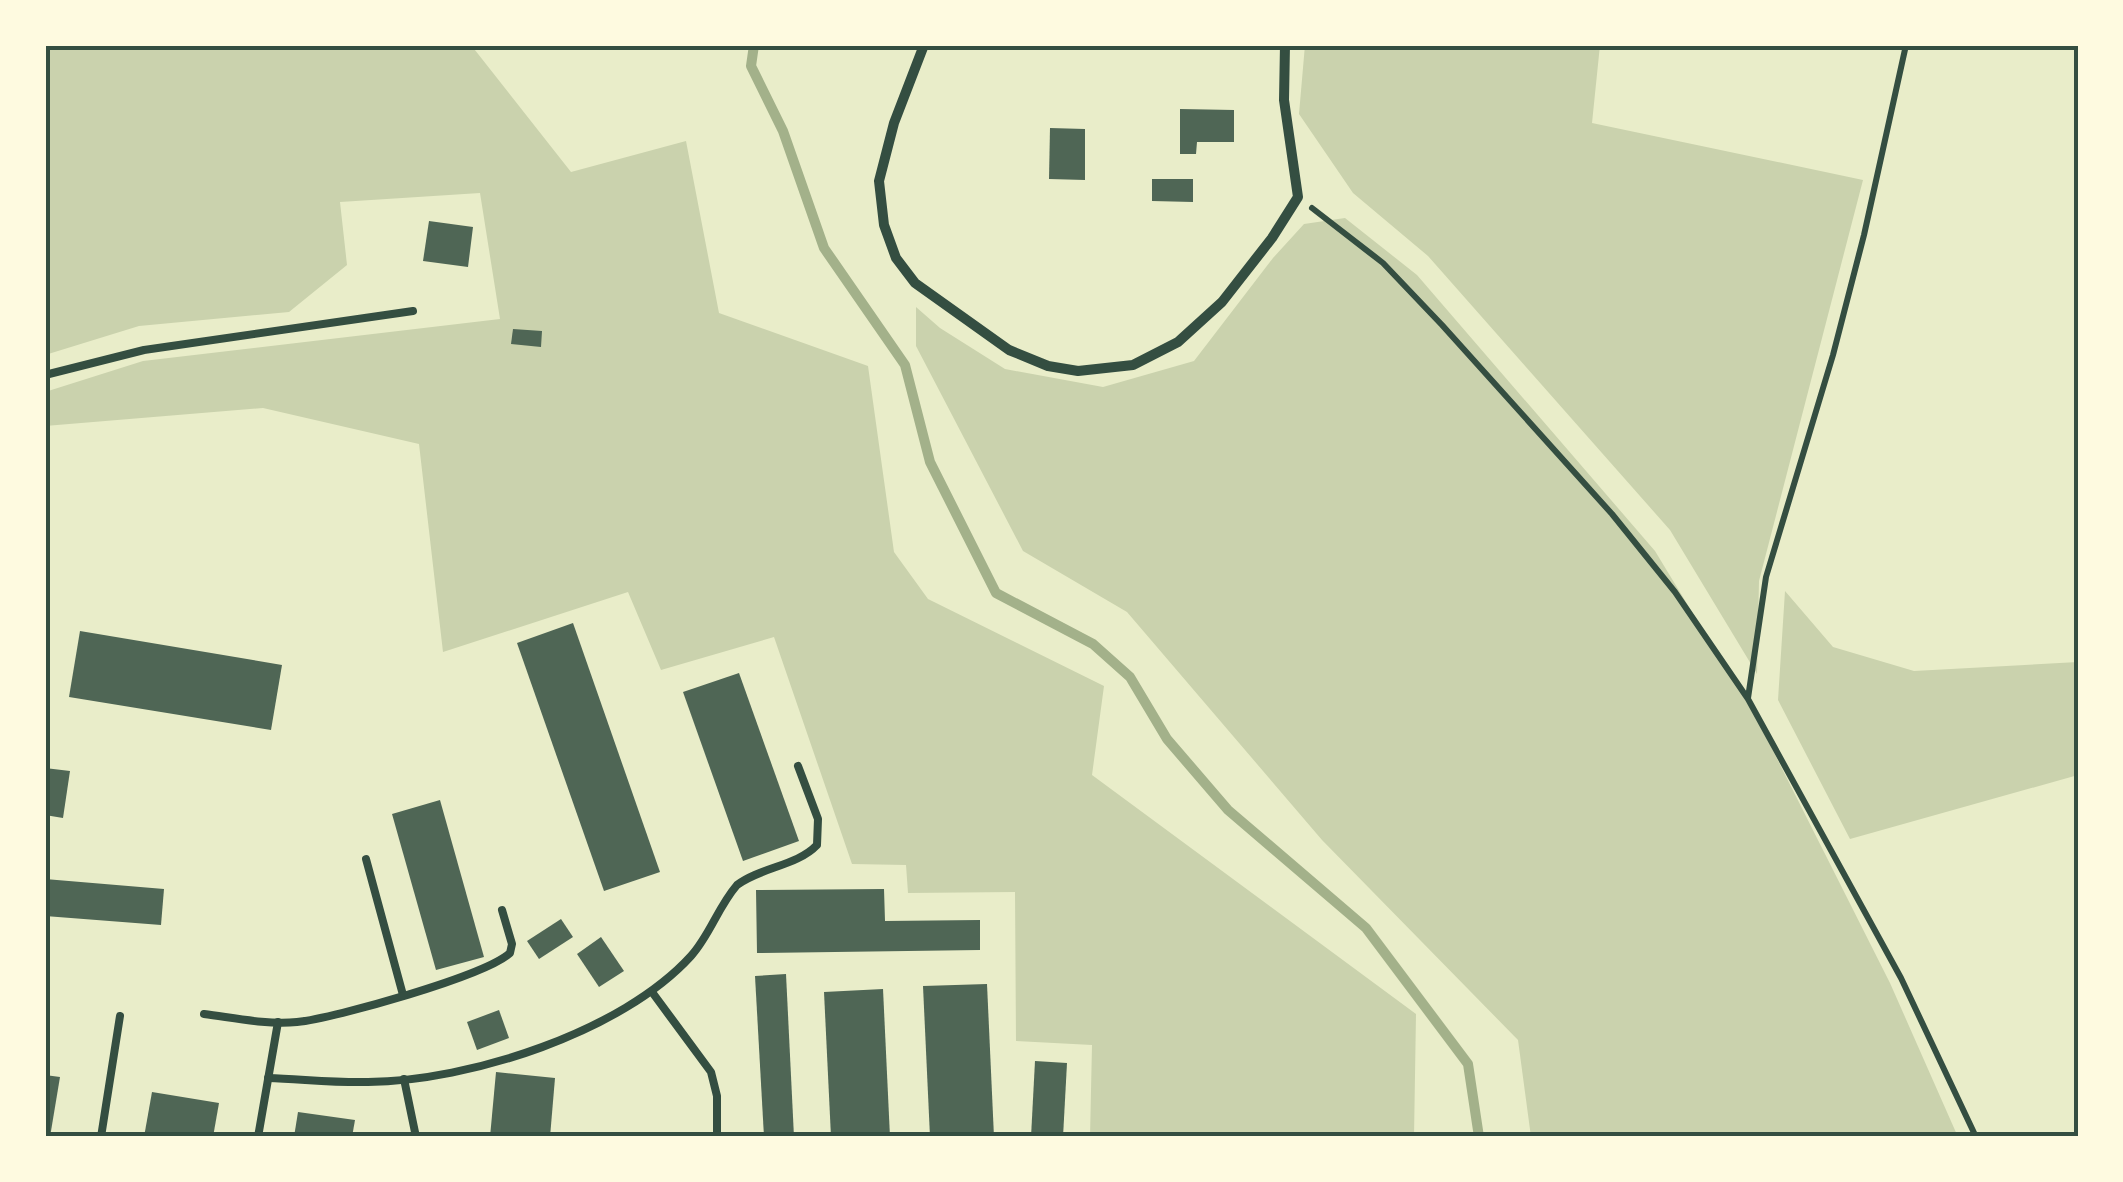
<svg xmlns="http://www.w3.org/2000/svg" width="2123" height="1182" font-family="Lato,sans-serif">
	<rect width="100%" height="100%" fill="#e9edc9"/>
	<g fill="#cad2ad">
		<polygon points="45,45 471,45 571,172 686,141 719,313 868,366 894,552 928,599 1104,686 1092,775 1416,1014 1414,1137 1090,1137 1092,1045 1016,1041 1015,892 908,893 906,865 852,864 774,637 661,670 628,592 443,652 419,444 263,408 45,426 45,392 143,361 500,319 480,193 340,202 347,265 289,312 139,326 45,355"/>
		<polygon points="1305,45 1600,45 1592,123 1863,180 1759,581 1757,674 1670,530 1428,256 1353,193 1299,114"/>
		<polygon points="1345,218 1417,275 1655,551 1757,719 1890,983 1958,1137 1531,1137 1518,1040 1322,840 1127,612 1023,551 916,346 916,307 940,328 1005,369 1103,387 1194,361 1273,258 1304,224"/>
		<polygon points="1785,591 1833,647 1914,671 2078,662 2078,775 1850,839 1778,700"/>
	</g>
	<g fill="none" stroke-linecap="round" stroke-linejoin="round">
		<polyline stroke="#a3b18a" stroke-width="10" points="754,45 751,66 783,131 824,248 905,365 930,462 996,593 1093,644 1130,677 1167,739 1228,810 1366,928 1468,1064 1479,1137"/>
	</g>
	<g fill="#4f6655">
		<polygon points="1180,109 1234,110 1234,142 1197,142 1196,154 1180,154"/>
		<polygon points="1050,128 1085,129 1085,180 1049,179"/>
		<polygon points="1152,179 1193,179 1193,202 1152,201"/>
		<polygon points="429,221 473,227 468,267 423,261"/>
		<polygon points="513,329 542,331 541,347 511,344"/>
		<polygon points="573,623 660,872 604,891 517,643"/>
		<polygon points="80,631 282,665 271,730 69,697"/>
		<polygon points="739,673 799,841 743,861 683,692"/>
		<polygon points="45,768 70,771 63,818 45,815"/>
		<polygon points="440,800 484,957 436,970 392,814"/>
		<polygon points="45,879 164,889 161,925 45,916"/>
		<polygon points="884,889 885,921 980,920 980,950 757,953 756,890"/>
		<polygon points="561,919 573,937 539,959 527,941"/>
		<polygon points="601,937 624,971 599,987 577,954"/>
		<polygon points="786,974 794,1137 764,1137 755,976"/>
		<polygon points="987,984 994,1137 930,1137 923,986"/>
		<polygon points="883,989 890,1137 831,1137 824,992"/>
		<polygon points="499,1010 509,1038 477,1050 467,1022"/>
		<polygon points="1035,1061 1067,1063 1063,1137 1031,1137"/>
		<polygon points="496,1072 555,1078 550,1137 490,1137"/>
		<polygon points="45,1075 60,1077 50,1137 45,1137"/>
		<polygon points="152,1092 219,1103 213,1137 144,1137"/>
		<polygon points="298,1112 355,1120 352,1137 294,1137"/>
	</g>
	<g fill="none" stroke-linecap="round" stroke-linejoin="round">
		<g stroke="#344e41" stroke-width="6">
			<polyline points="1312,208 1383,263 1442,325 1612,514 1675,592 1748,699 1901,978 1976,1137"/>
			<polyline points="1748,698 1766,577 1833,355 1864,235 1906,45"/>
		</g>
		<g stroke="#344e41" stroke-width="8">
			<polyline points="45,375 144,350 413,311"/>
			<polyline points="366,859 403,995"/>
			<polyline points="652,992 711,1072 717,1096 717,1137"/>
			<path d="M204,1014C235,1018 267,1025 297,1022C335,1018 485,976 510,953L512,944L502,910"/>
			<path d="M268,1078C301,1079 335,1083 368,1082C470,1081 622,1032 691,956C710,935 718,907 737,885C761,867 797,866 817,845L818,819L798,766"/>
			<polyline points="404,1079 416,1137"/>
			<polyline points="101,1137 120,1016"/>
			<polyline points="258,1137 278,1022"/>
		</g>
		<polyline stroke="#344e41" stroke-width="10" points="924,45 894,123 879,181 884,225 896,258 915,283 1009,350 1048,366 1078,371 1133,365 1178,342 1222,302 1272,238 1298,197 1284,100 1285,45"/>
	</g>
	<rect width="2123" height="1182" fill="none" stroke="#fefae0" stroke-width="95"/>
	<rect x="48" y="48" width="2028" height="1086" fill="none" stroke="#344e41" stroke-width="4"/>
</svg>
